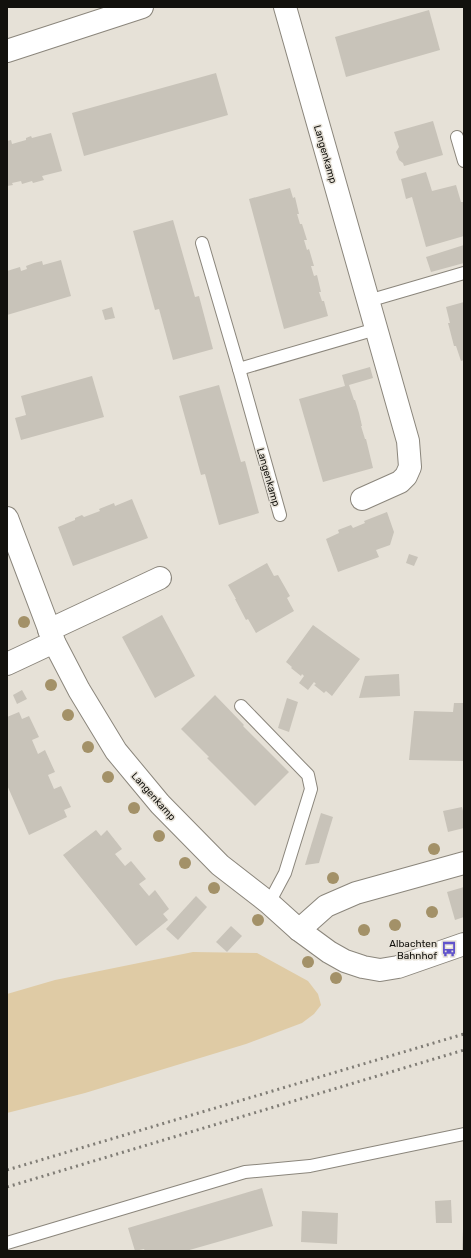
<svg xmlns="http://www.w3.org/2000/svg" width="471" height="1258" font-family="Rubik,sans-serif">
	<rect width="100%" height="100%" fill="#e6e1d7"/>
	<polygon fill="#dfcba5" points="193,952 257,953 308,981 318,994 321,1005 314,1014 302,1023 246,1044 85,1093 7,1113 7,994 55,980"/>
	<g fill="#c8c3b9">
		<polygon points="429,10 440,50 346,77 335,37"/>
		<polygon points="216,73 228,115 84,156 72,113"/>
		<polygon points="433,121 443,155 404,166 403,163 399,160 396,152 399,147 394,132"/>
		<polygon points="51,133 62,171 42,176 44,180 33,183 32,181 22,184 21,181 12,183 13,185 7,186 7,141 11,140 12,144 26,140 26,138 31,136 32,138"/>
		<polygon points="426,172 432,191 456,185 461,202 463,202 464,206 464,236 426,247 412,197 406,199 401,179"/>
		<polygon points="290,188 293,198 295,197 299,214 297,214 300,224 302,224 307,240 304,240 307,250 309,249 314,266 311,266 314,276 317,275 321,292 319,292 322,301 324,301 328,316 284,329 249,199"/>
		<polygon points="173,220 195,297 199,296 213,349 173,360 159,309 155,310 133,231"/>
		<polygon points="464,245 464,263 431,272 426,257"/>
		<polygon points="61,260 71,296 7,315 7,271 20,267 21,271 27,269 26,266 34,263 42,261 43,265"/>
		<polygon points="464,302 464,360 461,361 456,346 454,346 448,323 450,323 446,307"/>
		<polygon points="112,307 115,318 105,320 102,310"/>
		<polygon points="370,367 373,378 349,385 354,400 355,400 359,413 362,426 361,426 365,439 366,439 373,468 323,482 299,399 345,386 342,375"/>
		<polygon points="92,376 104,417 21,440 15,418 26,415 21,396"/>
		<polygon points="219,385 241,462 245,461 259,513 219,525 205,474 201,475 179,396"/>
		<polygon points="132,499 148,538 73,566 58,527 75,520 75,518 82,515 84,517 100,511 99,509 114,503 115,506"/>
		<polygon points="387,512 394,532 390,545 376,550 379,557 338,572 326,539 339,533 338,530 351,525 353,528 365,523 364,521"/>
		<polygon points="409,554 418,557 414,566 406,563"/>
		<polygon points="267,563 274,576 278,575 290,596 287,598 294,611 256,633 248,619 246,620 235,599 236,599 228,585"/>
		<polygon points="162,615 195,676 155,698 122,637"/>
		<polygon points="313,625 360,659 332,696 326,691 324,693 314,685 316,684 314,682 308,690 299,683 304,676 302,674 301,676 291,668 292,667 286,662"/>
		<polygon points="399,674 400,696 359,698 365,676"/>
		<polygon points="22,690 27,699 17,704 13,695"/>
		<polygon points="215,695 244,725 243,726 289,772 255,806 207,758 209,757 181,729"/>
		<polygon points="287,698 298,702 289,732 278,728"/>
		<polygon points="454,703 464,703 464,761 409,760 414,711 453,712"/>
		<polygon points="19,712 22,719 29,716 39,737 32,740 38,754 45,750 55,772 48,775 54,789 61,786 71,807 64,810 67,817 29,835 7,785 7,717"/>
		<polygon points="462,807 464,815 464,828 448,832 443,811"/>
		<polygon points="321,813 333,817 319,863 305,865"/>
		<polygon points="96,830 101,836 107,830 122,849 115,854 125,866 131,861 146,879 139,884 149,896 155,890 169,909 163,914 168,920 136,946 63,855"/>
		<polygon points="464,887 464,917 455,920 447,892"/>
		<polygon points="196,896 207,907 178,940 166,929"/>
		<polygon points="231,926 242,936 227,952 216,942"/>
		<polygon points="262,1188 273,1226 186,1251 145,1251 144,1249 135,1251 128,1228"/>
		<polygon points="451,1200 452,1223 436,1223 435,1201"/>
		<polygon points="302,1211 338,1213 337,1244 301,1242"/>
		<polygon points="463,1229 464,1229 464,1251 462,1251"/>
	</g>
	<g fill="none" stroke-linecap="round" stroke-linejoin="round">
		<g stroke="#8b867c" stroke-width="14">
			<g id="lane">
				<polyline points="457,137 464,161"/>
				<polyline points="202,243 239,369 280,515"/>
				<polyline points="368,301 464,273"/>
				<polyline points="239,369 376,329"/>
				<polyline points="241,706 308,775 311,789 285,873 269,903"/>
				<polyline points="7,1243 245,1172 310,1166 464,1134"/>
			</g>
		</g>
		<g stroke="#8b867c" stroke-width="24">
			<g id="street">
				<polyline points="285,7 408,441 410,467 406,476 400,482 362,499"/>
				<polyline points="7,51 142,7"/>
				<polyline points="7,518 54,642 79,690 116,751 160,804 220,865 269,903 299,930 329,952 345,961 363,967 380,970 398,967 464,944"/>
				<polyline points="49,630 160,578"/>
				<polyline points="7,664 54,642"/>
				<polyline points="299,930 326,906 356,893 464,863"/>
			</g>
		</g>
		<use href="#lane" stroke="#fff" stroke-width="12"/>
		<use href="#street" stroke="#fff" stroke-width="22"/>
		<g stroke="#807d76" stroke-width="3" stroke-dasharray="2 4" stroke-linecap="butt">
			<polyline points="7,1170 464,1034"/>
			<polyline points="7,1187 464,1050"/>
		</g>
	</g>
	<g fill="#a39168">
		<circle cx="24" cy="622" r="6"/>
		<circle cx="51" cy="685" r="6"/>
		<circle cx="68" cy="715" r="6"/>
		<circle cx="88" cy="747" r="6"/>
		<circle cx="108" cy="777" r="6"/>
		<circle cx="134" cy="808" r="6"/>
		<circle cx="159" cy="836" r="6"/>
		<circle cx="434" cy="849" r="6"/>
		<circle cx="185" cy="863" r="6"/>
		<circle cx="333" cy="878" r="6"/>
		<circle cx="214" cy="888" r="6"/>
		<circle cx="432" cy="912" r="6"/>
		<circle cx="258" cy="920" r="6"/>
		<circle cx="395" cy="925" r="6"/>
		<circle cx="364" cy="930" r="6"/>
		<circle cx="308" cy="962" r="6"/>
		<circle cx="336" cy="978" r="6"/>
	</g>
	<defs>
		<g id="bus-bare" transform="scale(1.2)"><path d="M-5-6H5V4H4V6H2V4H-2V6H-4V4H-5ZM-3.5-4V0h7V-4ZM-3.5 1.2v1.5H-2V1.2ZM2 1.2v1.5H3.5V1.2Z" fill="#6053cc" stroke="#e6e1d7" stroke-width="2.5" paint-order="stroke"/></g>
	</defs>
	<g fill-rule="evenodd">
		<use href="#bus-bare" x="449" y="949"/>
	</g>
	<g text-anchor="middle" stroke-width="3" stroke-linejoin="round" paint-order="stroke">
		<g font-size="10" fill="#12110d" stroke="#e6e1d7">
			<text transform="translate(326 154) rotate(74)" y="4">Langenkamp</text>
			<text transform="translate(269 477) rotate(74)" y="4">Langenkamp</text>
			<text transform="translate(154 796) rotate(48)" y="4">Langenkamp</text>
		</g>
		<g font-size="10" fill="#12110d" stroke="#e6e1d7" text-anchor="end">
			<text x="437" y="947">Albachten<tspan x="437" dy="12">Bahnhof</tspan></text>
		</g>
	</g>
	<rect width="471" height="1258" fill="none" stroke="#12110d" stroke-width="16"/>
</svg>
